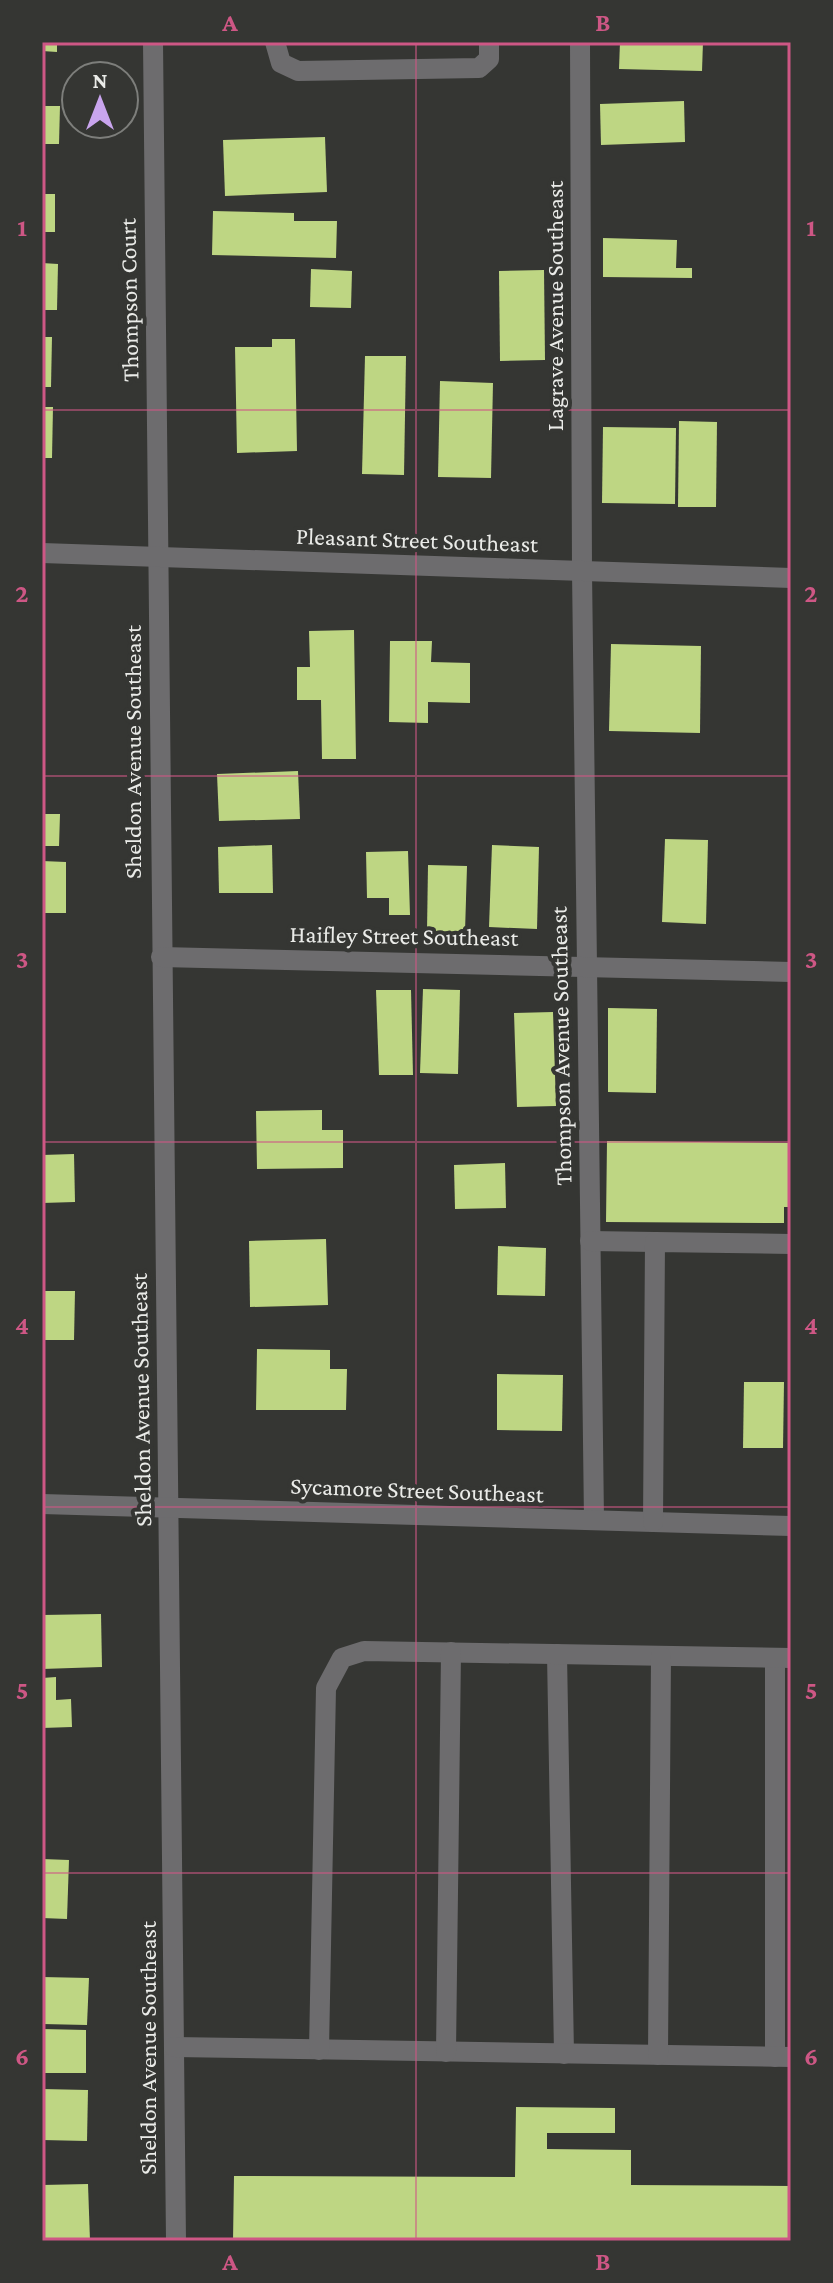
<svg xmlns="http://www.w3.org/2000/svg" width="833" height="2283" font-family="'Crimson Pro',serif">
	<rect width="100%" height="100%" fill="#353633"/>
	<g fill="#bed683">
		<polygon points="42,42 57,42 57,52 42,51"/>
		<polygon points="620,42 703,42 702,71 619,69"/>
		<polygon points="684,101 685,142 601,145 600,104"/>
		<polygon points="42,106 60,106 59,144 42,144"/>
		<polygon points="325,137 327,192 225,196 223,140"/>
		<rect x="42" y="194" width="13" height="38"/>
		<polygon points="213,211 294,213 294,221 337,221 336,258 212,255"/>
		<polygon points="603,238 677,240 676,268 692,268 692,278 603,277"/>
		<polygon points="42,263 58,264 57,310 42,310"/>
		<polygon points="311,269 352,271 351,308 310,307"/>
		<polygon points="544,270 545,360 500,361 499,271"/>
		<polygon points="42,337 52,337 51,387 42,387"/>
		<polygon points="272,339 295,339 297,451 237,453 235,347 272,347"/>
		<polygon points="365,356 406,356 404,475 362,474"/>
		<polygon points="440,381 493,383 491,478 438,477"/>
		<polygon points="42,407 53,407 52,458 42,458"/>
		<polygon points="679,421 717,422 716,507 678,507"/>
		<polygon points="603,427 676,428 675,504 602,503"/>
		<polygon points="354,630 356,759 322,759 321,700 297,700 297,667 310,667 309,631"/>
		<polygon points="390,641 432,641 431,662 470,663 470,703 428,702 428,723 389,722"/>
		<polygon points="611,644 701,646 700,733 609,731"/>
		<polygon points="298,771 300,819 219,821 217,774"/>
		<polygon points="42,814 60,814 59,846 42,846"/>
		<polygon points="665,839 708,840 706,924 662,922"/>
		<polygon points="272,845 273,893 219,893 218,847"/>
		<polygon points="492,845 539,847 537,929 489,927"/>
		<polygon points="408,851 410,915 389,915 389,898 367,898 366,852"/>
		<polygon points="42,861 66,862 66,913 42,913"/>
		<polygon points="428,865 467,866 465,932 427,931"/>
		<polygon points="423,989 460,990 458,1074 420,1073"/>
		<polygon points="376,990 411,990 413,1075 379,1075"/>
		<polygon points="608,1008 657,1009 656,1093 608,1092"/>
		<polygon points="553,1012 556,1106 517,1107 514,1013"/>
		<polygon points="322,1110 322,1130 343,1130 343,1168 257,1169 256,1111"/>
		<polygon points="607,1141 791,1143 791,1207 784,1207 784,1223 606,1222"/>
		<polygon points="74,1154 75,1202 42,1203 42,1155"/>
		<polygon points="505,1163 506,1208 455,1209 454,1165"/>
		<polygon points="326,1239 328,1305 250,1307 249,1241"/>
		<polygon points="498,1246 546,1248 545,1296 497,1295"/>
		<polygon points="42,1291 75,1291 74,1340 42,1340"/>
		<polygon points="257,1349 330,1350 330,1369 347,1369 346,1410 256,1410"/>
		<polygon points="497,1374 563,1375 562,1431 497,1430"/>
		<rect x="788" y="1380" width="3" height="38"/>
		<polygon points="744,1382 784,1382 783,1448 743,1448"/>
		<polygon points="101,1614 102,1667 42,1669 42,1615"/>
		<polygon points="56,1677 56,1700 71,1699 72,1727 42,1728 42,1678"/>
		<polygon points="42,1859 69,1860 67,1919 42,1918"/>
		<polygon points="42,1977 89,1978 87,2025 42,2024"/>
		<polygon points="42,2029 86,2030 86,2073 42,2073"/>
		<polygon points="42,2089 88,2090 87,2141 42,2140"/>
		<polygon points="516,2107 615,2108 615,2133 547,2133 547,2149 631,2150 631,2185 791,2186 791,2241 233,2241 234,2176 515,2177"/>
		<polygon points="88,2184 90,2241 42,2241 42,2185"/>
	</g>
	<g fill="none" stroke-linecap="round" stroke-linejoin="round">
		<g stroke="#6d6c6e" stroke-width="20">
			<polyline points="153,42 176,2241"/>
			<polyline points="275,42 281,63 298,71 479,68 489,59 489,42"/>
			<polyline points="580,42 582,571 594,1520"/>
			<polyline points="42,553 791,578"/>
			<polyline points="161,957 791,972"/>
			<polyline points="590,1241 655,1242"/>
			<polyline points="42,1504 791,1526"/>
			<polyline points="653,1522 655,1242 791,1244"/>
			<polyline points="557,1654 564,2054"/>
			<polyline points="775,1658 775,2057"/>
			<polyline points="174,2047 791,2057"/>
			<polyline points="319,2050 326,1688 342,1658 364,1651 791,1658"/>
			<polyline points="446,2052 451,1652"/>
			<polyline points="658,2055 661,1656"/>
		</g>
	</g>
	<path fill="none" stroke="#ce5785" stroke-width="2" stroke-opacity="0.55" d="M416,42V2241M42,410H791M42,776H791M42,1142H791M42,1507H791M42,1873H791"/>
	<g text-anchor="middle" stroke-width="8" stroke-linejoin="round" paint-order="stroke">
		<g font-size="24" fill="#eaebe8" stroke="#353633">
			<text transform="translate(129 300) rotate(-91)" y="8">Thompson Court</text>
			<text transform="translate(555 306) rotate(-90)" y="8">Lagrave Avenue Southeast</text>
			<text transform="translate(417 540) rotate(2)" y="8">Pleasant Street Southeast</text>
			<text transform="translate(133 752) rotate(-90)" y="8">Sheldon Avenue Southeast</text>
			<text transform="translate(404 936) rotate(1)" y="8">Haifley Street Southeast</text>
			<text transform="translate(561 1046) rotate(-91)" y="8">Thompson Avenue Southeast</text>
			<text transform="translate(141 1400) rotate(-91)" y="8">Sheldon Avenue Southeast</text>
			<text transform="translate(417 1490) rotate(2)" y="8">Sycamore Street Southeast</text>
			<text transform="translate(148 2048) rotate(-90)" y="8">Sheldon Avenue Southeast</text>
		</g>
	</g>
	<rect width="833" height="2283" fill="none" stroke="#353633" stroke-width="88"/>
	<g transform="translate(100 100)"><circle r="38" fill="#353633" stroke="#7d7e7b" stroke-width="2"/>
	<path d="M0-6L14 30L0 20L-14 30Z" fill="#c9a5ee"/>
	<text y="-12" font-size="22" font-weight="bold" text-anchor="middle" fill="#eaebe8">N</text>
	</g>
	<rect x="44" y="44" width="745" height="2195" fill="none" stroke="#ce5785" stroke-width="3"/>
	<g font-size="26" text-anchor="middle" font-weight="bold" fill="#ce5785">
		<text x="230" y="31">A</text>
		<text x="603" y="31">B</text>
		<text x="22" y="236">1</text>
		<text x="811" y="236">1</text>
		<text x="22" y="602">2</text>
		<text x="811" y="602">2</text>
		<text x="22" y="968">3</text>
		<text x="811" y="968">3</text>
		<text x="22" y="1334">4</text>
		<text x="811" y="1334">4</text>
		<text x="22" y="1699">5</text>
		<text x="811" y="1699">5</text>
		<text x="22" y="2065">6</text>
		<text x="811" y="2065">6</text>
		<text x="230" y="2270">A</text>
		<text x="603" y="2270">B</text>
	</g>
</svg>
